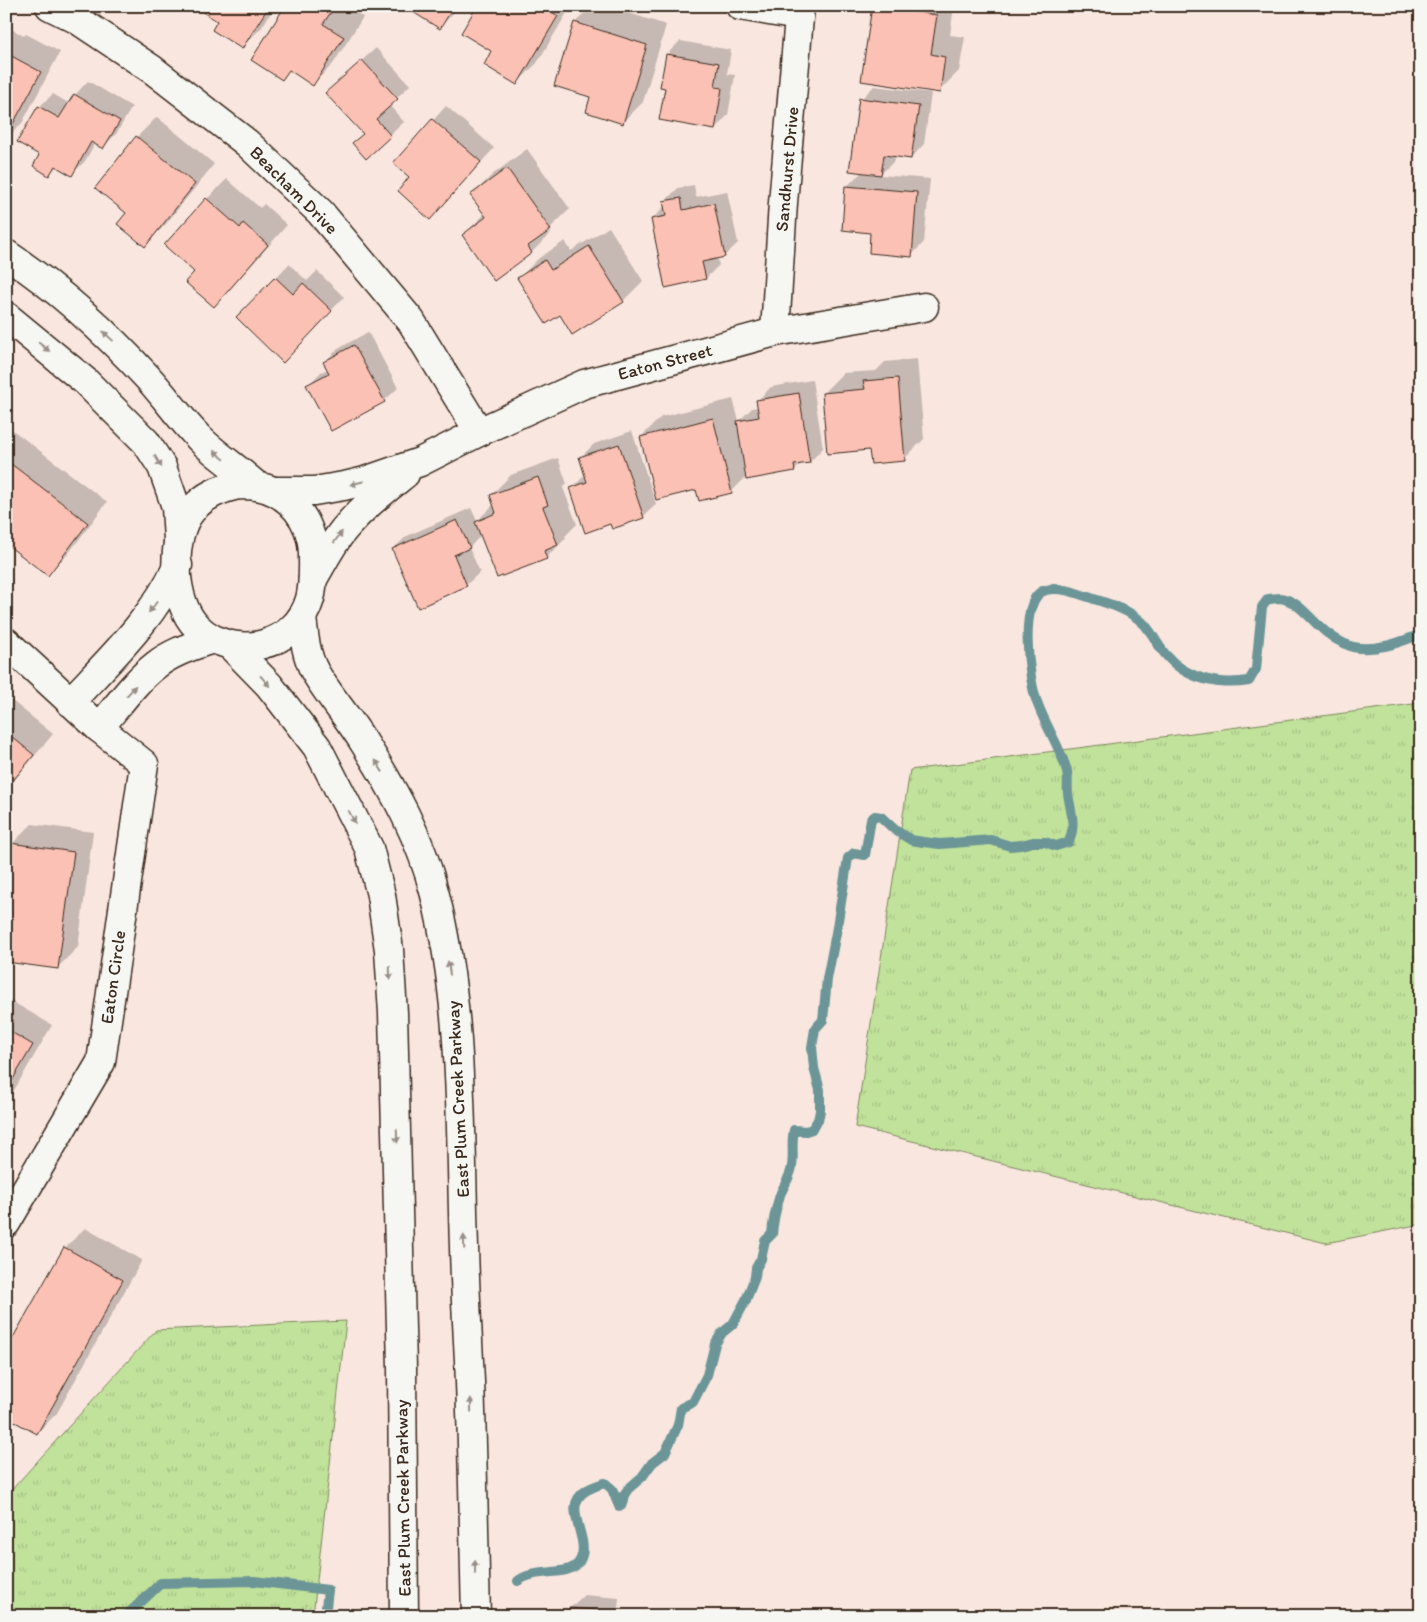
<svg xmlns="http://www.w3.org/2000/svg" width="1427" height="1622" font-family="Itim,sans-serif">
	<defs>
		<pattern id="grass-tufts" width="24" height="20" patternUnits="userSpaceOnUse" patternTransform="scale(1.25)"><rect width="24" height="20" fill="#c1e29b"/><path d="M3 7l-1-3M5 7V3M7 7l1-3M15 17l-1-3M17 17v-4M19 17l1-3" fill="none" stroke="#a7c285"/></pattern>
	</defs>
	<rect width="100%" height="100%" fill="#f8e6df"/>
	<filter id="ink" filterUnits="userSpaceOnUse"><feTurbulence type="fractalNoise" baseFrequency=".02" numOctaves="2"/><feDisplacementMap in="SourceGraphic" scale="10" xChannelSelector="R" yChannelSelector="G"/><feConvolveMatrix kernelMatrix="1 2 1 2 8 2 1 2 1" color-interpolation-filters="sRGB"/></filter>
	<g filter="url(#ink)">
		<g fill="url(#grass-tufts)" stroke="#7e865c">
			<polygon points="1421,703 1421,1224 1326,1243 855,1127 910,770"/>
			<polygon points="346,1321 313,1616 6,1616 6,1496 156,1330"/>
		</g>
		<g fill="#0003">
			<polygon points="196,6 275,6 262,27 242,47 219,21"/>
			<polygon points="286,6 347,6 363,17 333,64 313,84 290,69 282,78"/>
			<polygon points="407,6 460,6 439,28"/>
			<polygon points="478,6 571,6 537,63 517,83 493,51"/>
			<polygon points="591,6 607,6 666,25 643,102 623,122 592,96 575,23"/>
			<polygon points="874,6 954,6 950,35 965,37 959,71 939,91"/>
			<polygon points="6,26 24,36 26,34 60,52 22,123 6,139"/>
			<polygon points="680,41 731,50 727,74 735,75 728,115 715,129 666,87 667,54"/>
			<polygon points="376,48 410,85 389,105 404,122 366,157 364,133 340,80"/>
			<polygon points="88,81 132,107 116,134 102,148 95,143 85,161 72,174 57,166 49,174 40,155 39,107 53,94 70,104 75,95"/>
			<polygon points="874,86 931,93 924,144 911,158 895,156 894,161 880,175 930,179 924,242 911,256 872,232 846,187 862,172 861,99"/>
			<polygon points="446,106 494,148 443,205 395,163"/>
			<polygon points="157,117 214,164 165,225 145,245 128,213 137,137"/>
			<polygon points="527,149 570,209 549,229 551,233 531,253 463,235 485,214 472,195 492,175"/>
			<polygon points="227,179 260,208 264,204 287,225 233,286 214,306 196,272 207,199"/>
			<polygon points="694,185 696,197 727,191 738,243 724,256 717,258 719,265 706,278 652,219 665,206 664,202 678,188"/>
			<polygon points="609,227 643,281 623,301 560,314 519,278 539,258 565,241 571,251"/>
			<polygon points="289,264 307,281 317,271 344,297 296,348 238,317"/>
			<polygon points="368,332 398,388 384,401 308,385 321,372 328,369 324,362 338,349"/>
			<polygon points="917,359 924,439 904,459 870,449 823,393 843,373 876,371 885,362"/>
			<polygon points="812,380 823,448 810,462 802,463 795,470 747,476 732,491 700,500 697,488 641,437 661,417 733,399 739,421 752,408 758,407 757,401 771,387"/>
			<polygon points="6,425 107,502 68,554 48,574 6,542"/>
			<polygon points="632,431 656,504 643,517 611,522 572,488 586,474 580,458 594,444"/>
			<polygon points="558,458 567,484 563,488 577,524 565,536 566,538 546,558 481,535 469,548 480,572 466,585 393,549 407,536 471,508 477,521 494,504 491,495 511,475"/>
			<polygon points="6,696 53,734 6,790"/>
			<polygon points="32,824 93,832 78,947 58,967 12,844"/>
			<polygon points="6,998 52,1025 6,1104"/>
			<polygon points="85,1228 142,1260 57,1413 37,1433 65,1248"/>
			<polygon points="584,1595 619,1598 617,1616 570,1616 570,1608"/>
		</g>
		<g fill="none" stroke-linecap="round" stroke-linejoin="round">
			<g stroke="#6c9597" stroke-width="10">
				<path d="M518,1581C535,1567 568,1578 579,1562C594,1540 558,1507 587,1490C593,1487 599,1484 605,1483L612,1489L619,1506L622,1504L624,1495L628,1489L642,1477L652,1463L665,1453L678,1425L681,1408L693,1402L707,1375L715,1344L722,1333L733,1324L746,1300L755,1277L756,1268L761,1259L765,1241L772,1234C773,1221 776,1208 780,1195C784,1185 791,1176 792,1166C794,1154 791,1142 794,1130L806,1131L812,1129L818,1120L820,1111V1090L814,1068L812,1047L815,1029L823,1020L827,979L836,933L848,858L854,853L865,855L871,819L875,816L881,817L895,830L911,840L923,842L940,844L991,840L1010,846L1021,845L1033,842H1045L1056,846L1069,842C1076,823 1071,813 1068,794C1067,786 1069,776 1066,768C1059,745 1045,725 1037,702C1029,682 1017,596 1046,590C1061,586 1080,594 1094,599C1110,604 1129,610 1142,622C1152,631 1157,645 1166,655C1186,679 1219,686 1249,681L1256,669L1262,607L1268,599C1272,599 1276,598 1280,598C1296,600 1306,614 1317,624C1327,634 1340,643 1353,647C1377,652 1400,642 1421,634"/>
				<polyline points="126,1616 161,1583 254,1581 328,1590 325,1616"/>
			</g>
		</g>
		<g fill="#fbc1b4" stroke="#3b2a1e">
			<polygon points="193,6 269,6 242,49 212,30 217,21"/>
			<polygon points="285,6 330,6 333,9 323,24 344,37 313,86 289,70 282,80 251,60"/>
			<polygon points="406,6 454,6 440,29 405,7"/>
			<polygon points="477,6 542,6 558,16 517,85 484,65 491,51 461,33"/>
			<polygon points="872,6 937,15 931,54 945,57 940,93 861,81"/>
			<polygon points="574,22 647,45 623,124 586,112 590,97 554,86"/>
			<polygon points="6,53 41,72 6,137"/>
			<polygon points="666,54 719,63 715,87 722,88 715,130 659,120 665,88 660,87"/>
			<polygon points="362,60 398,99 376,119 391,136 366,159 352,143 363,134 325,93"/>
			<polygon points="74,94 120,121 103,149 91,142 72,176 55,166 49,176 33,166 39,155 17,142 38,106 59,118"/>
			<polygon points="859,98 919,106 911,159 884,155 881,175 849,171"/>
			<polygon points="432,119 481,162 430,220 398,191 409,177 393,163"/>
			<polygon points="136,136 195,184 145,247 117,224 126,213 95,188"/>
			<polygon points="507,168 551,230 528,246 532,253 494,281 462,235 486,217 470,195"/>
			<polygon points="845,186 917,192 912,257 869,253 870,233 842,230"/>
			<polygon points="206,198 240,228 243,223 268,245 214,307 185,282 194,272 164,245"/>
			<polygon points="681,198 683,210 714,203 725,257 702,262 706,279 665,288 651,219 666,216 663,201"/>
			<polygon points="589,246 624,302 572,335 560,315 546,324 517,278 545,260 551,270"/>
			<polygon points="275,277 293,294 303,283 332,311 283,363 236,317"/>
			<polygon points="354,345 385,402 331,431 306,385 329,373 323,362"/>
			<polygon points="898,378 905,461 871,464 869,450 827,454 822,393 865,389 863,381"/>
			<polygon points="799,393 810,463 794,465 795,471 746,480 737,421 759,417 756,400"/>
			<polygon points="713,418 732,493 699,501 696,490 656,500 640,437"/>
			<polygon points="619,444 644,518 612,529 610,524 585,533 570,488 587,482 579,457"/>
			<polygon points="6,460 88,523 48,576 6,544"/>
			<polygon points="538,477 548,505 543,507 558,545 544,551 547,559 497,578 475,522 496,513 490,495"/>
			<polygon points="457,520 470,548 454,555 467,586 418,608 392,549"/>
			<polygon points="6,732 34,755 6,789"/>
			<polygon points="10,843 74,852 58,969 6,962 6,874"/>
			<polygon points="6,1029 33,1045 6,1091"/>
			<polygon points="64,1247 123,1280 37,1434 6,1417 6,1350"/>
			<polygon points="569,1608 606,1611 606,1616 568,1616"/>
		</g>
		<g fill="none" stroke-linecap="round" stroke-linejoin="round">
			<g stroke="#3b2a1e" stroke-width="31">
				<g id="minor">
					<polyline points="50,6 78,20 153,70 247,143 320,212 411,321 479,432"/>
					<polyline points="740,6 799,16"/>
					<polyline points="775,332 783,203 800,6"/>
					<polyline points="274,491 314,491 344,486 365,481 420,462 479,432 584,384 775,332 924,307"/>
					<path d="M313,579C324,561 333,541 347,526C364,506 385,490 405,474"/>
					<polyline points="6,642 99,728 144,764 101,1062 6,1223"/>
					<path d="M70,702C110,659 153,619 178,565"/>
					<path d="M99,728C117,707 134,682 156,665C172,652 193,646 212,639"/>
				</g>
			</g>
			<g stroke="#3b2a1e" stroke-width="31">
				<g id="major">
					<path d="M6,254C59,289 106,332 149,379C167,399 182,421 201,440C218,456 239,470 257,486"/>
					<polyline points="6,316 85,381 146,442 162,467 176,507 178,540"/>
					<path d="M238,485C244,485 251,485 257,486C290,492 312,521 313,553C313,568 314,584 310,599C296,648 233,662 197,627C172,603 169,536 192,510C205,495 220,489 238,485Z"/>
					<path d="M302,617C304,636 306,656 315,672C329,696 348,717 363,741C394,790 421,838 435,895C464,1010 460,1130 464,1247C465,1292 468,1337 470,1382C473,1460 474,1538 476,1616"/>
					<polyline points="231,646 269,685 317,747 369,848 381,895 389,950 393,1013 402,1368 404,1616"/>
				</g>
			</g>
			<use href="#minor" stroke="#f6f6f2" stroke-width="28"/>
			<use href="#major" stroke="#f6f6f2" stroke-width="28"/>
		</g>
		<defs><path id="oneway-solid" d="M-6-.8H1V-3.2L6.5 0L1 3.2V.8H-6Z" transform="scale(1.25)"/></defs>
		<g fill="#989088">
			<use href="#oneway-solid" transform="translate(108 336) rotate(-137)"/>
			<use href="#oneway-solid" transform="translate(44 347) rotate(39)"/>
			<use href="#oneway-solid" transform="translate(219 455) rotate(-141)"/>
			<use href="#oneway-solid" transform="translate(158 461) rotate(59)"/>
			<use href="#oneway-solid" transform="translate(357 483) rotate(166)"/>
			<use href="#oneway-solid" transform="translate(338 537) rotate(-54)"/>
			<use href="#oneway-solid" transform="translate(153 607) rotate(127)"/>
			<use href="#oneway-solid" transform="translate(265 681) rotate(49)"/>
			<use href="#oneway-solid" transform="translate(131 691) rotate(-49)"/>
			<use href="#oneway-solid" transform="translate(379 766) rotate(-122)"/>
			<use href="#oneway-solid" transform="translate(352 817) rotate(62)"/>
			<use href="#oneway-solid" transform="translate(449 968) rotate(-98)"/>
			<use href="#oneway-solid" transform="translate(390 973) rotate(86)"/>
			<use href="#oneway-solid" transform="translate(397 1136) rotate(88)"/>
			<use href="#oneway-solid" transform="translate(464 1242) rotate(-92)"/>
			<use href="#oneway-solid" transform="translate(471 1405) rotate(-91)"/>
			<use href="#oneway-solid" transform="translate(475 1567) rotate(-91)"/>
		</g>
	</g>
	<g text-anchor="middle" stroke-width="4" stroke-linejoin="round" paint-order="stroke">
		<g font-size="18" fill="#3b2a1e" stroke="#f6f6f2">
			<text transform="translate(787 169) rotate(-85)" y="6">Sandhurst Drive</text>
			<text transform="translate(294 190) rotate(45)" y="6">Beacham Drive</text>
			<text transform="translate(665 362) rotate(-15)" y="6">Eaton Street</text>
			<text transform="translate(113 977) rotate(-82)" y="6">Eaton Circle</text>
			<text transform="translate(458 1099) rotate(-93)" y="6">East Plum Creek Parkway</text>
			<text transform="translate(403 1498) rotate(-91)" y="6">East Plum Creek Parkway</text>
		</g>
	</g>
	<rect width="1427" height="1622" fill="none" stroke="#f6f6f2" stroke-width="25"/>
	<rect x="12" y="12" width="1402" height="1597" fill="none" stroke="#3b2a1e" stroke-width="2" filter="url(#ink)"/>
</svg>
